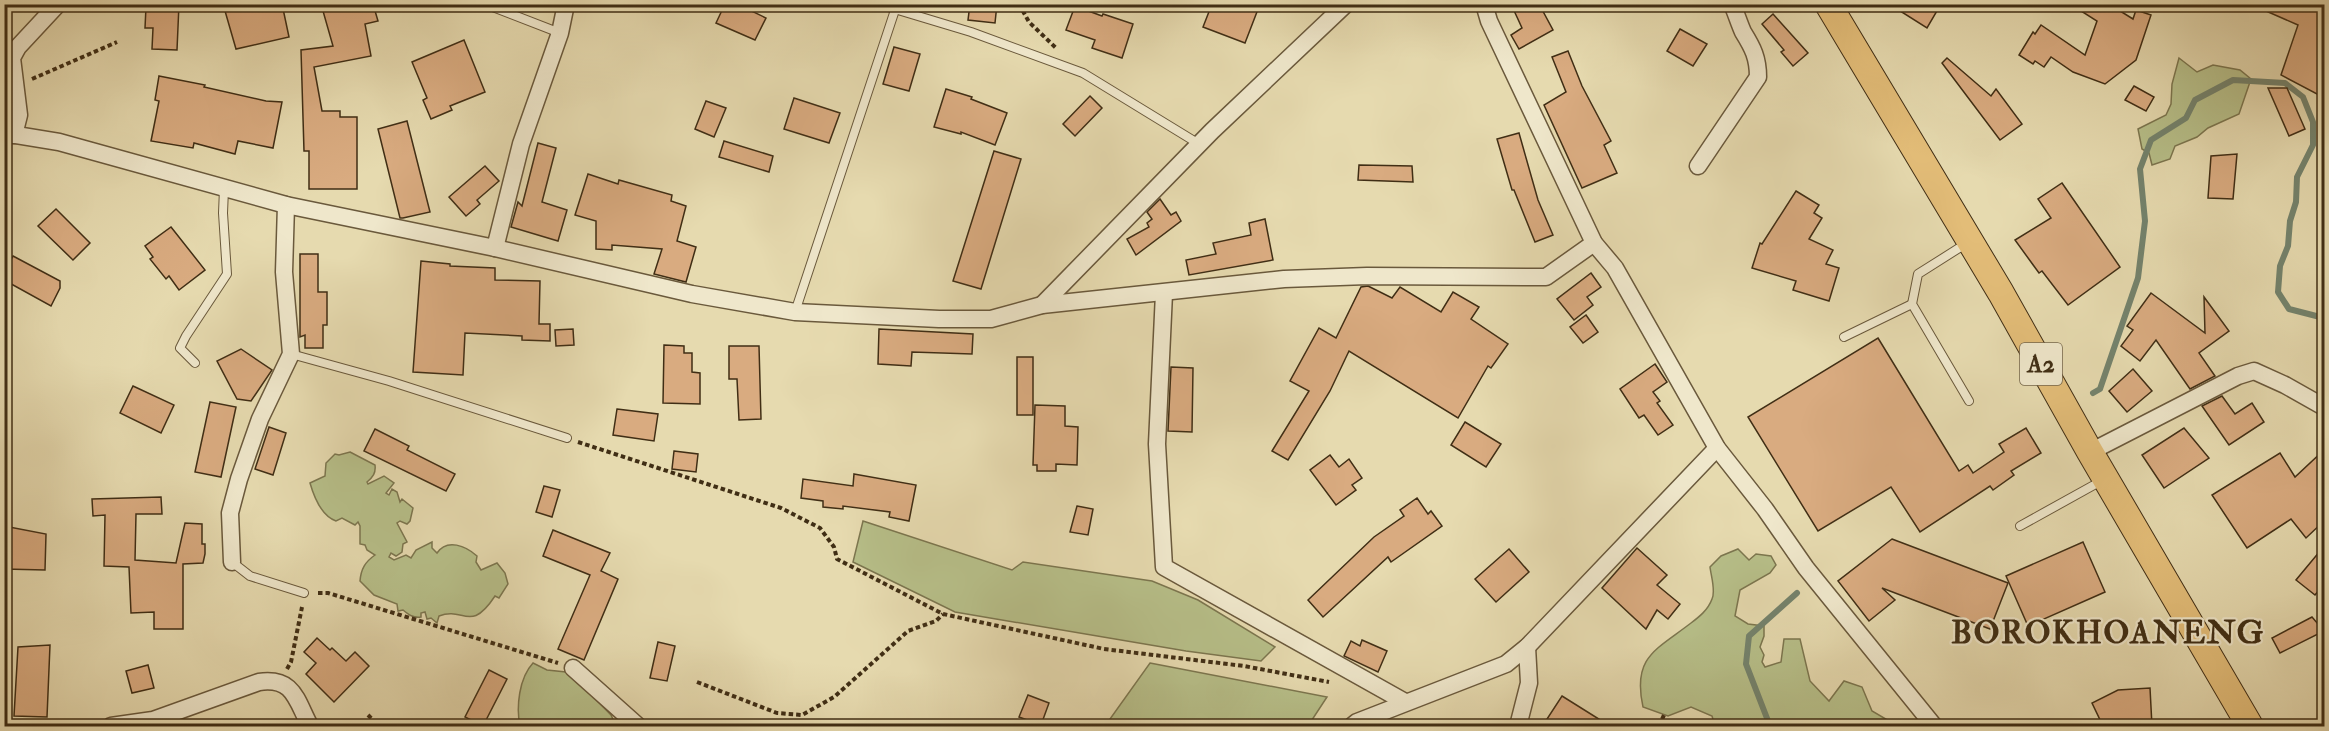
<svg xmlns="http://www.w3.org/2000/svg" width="2329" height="731" font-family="'IM FELL Double Pica',serif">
	<rect width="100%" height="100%" fill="#e6daaf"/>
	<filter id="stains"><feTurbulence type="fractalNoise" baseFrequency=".00333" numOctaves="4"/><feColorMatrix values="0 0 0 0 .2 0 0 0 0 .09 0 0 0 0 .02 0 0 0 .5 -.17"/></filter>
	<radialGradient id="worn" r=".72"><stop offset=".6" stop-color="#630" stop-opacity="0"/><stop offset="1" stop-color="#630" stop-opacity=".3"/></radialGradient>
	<g fill="#b7bf89" stroke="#7c764f" stroke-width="1.5">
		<polygon points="2179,58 2197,72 2213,65 2240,70 2251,79 2239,114 2208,128 2197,137 2175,146 2170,159 2152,165 2149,153 2142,149 2138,129 2166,115 2171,104 2172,84"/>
		<path d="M350,452L375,465C376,473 373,477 367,482L368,484L384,476L394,483L386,493L389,495L392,489L397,492L400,502L402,499L413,508L410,521L407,524L400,521L397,523L407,542L403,544L402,552L396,556L391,553L389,557L394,560L406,555L411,558L416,550L432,542V548L437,553C447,538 466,546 477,556L476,562L481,570L497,563L505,573L508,584L499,598L495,596C470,634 464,606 439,616L437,623L431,618L427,619L425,612L421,613V617C413,618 409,615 403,610L398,611L397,604L374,595L360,581C361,569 365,562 375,555L367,550L365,545L360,544V526L358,522L355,525L342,518L336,521C322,516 314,497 310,483L325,476L326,463L335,454L339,455Z"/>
		<polygon points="863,521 1012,570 1023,562 1152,581 1198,600 1275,647 1261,661 1186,651 955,612 853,562"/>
		<path d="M1738,549L1749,560L1756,554L1771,556L1776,565L1770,573L1740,590L1735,616L1748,624L1764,626V636L1760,647L1764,655L1762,662L1765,667L1781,662L1784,639H1800L1810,681L1829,701L1844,681L1862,687L1872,711L1891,722L1894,726H1715L1712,716L1691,707L1668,716L1643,707C1632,657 1656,650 1691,623C1699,617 1708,610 1712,599C1716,591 1711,576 1710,567L1721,556Z"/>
		<path d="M533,663L547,670L566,672L574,677L611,715L616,726H520C516,707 519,678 533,663Z"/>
		<polygon points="1150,663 1327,697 1308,726 1105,726"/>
	</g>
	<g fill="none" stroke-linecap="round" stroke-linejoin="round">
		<g stroke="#74836d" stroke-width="6">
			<polyline points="2093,393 2100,389 2138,278 2145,221 2140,169 2151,140 2186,118 2195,100 2233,80 2285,83 2303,97 2313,122 2313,145 2297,177 2296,202 2290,221 2288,246 2280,266 2278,292 2289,309 2324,318"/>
			<polyline points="1770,726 1746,664 1749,636 1797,593"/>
		</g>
	</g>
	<g fill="#d9ab80" stroke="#402e15" stroke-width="1.5">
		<polygon points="154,4 179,4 177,50 152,49 153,28 145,28 146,7 154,8"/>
		<polygon points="223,4 249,4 251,11 282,4 289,37 236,49"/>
		<polygon points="348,4 373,4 378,21 365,24 371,56 314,67 322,111 340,111 340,117 357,117 357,189 309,189 309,151 304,151 301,50 333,46 323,11"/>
		<polygon points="725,4 737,4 766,18 755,40 716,23"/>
		<polygon points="970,4 997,4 995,23 968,20"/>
		<polygon points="1212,4 1260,4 1245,43 1203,27"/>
		<polygon points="1511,4 1539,4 1553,30 1519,49 1511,35 1522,28"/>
		<polygon points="1889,4 1941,4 1927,28"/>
		<polygon points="2070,4 2109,4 2133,19 2136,10 2151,15 2136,60 2105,84 2073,72 2051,57 2044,67 2035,61 2033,64 2019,55 2033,32 2035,34 2041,25 2085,55 2097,21"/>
		<polygon points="2250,4 2325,4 2325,80 2317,94 2281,75 2298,25"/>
		<polygon points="1075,6 1102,16 1103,14 1133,24 1122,58 1092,48 1095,40 1066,30"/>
		<polygon points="1773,14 1808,53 1793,66 1781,52 1784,50 1762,24"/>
		<polygon points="1680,29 1707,44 1693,66 1667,51"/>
		<polygon points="464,40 485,92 450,106 452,110 431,119 423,100 427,98 412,62"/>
		<polygon points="894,47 920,54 909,91 883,84"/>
		<polygon points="1568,51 1582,86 1611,141 1604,145 1617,173 1582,188 1544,105 1566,92 1552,57"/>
		<polygon points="1947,58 1991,96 1996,89 2022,124 2000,140 1942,63"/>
		<polygon points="159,76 205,85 204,87 266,101 282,102 273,148 238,141 235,154 194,143 193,148 151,141 159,101 155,100"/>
		<polygon points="2134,86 2154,97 2146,111 2125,100"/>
		<polygon points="2268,88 2287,88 2305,129 2289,136"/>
		<polygon points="946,89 972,97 971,99 1007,113 995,145 961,132 961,134 934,127"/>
		<polygon points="1090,96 1102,108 1075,136 1063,124"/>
		<polygon points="794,98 840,113 829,143 784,129"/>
		<polygon points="706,101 726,108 714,137 695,129"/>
		<polygon points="407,121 430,212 403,218 400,218 378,129"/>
		<polygon points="1519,133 1538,200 1553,235 1535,242 1514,190 1512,190 1497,139"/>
		<polygon points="724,141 773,156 769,172 719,157"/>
		<polygon points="538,143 556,148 542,202 567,210 558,241 511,227 518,202 522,206"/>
		<polygon points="994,151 1021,159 981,289 953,281"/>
		<polygon points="2237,154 2233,199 2208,198 2211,156"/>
		<polygon points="1359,165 1412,166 1413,182 1358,180"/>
		<polygon points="485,166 499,181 477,200 480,204 466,216 449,197"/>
		<polygon points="588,174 618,184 619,180 672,195 671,201 686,206 677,241 696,247 686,282 654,274 662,249 612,245 612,250 596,249 596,221 575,215"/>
		<polygon points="2062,183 2120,267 2068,305 2042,271 2039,273 2015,240 2051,218 2038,199"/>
		<polygon points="1796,191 1819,205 1814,213 1822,218 1809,239 1833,250 1826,264 1839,268 1829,301 1793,290 1796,281 1752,268 1760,243 1762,244"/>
		<polygon points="1160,199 1171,215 1176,212 1181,221 1136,255 1127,239 1149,227 1147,223 1152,219 1147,212"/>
		<polygon points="56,209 90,243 73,260 38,226"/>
		<polygon points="1265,219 1273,260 1189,275 1186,260 1216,254 1213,243 1251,235 1249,223"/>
		<polygon points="171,227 205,270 179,290 169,276 166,279 150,259 153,257 145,246"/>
		<polygon points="300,254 318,254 318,292 327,292 327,325 323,325 323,348 305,348 305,335 300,337"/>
		<polygon points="13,256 60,281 60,288 51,306 4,280 4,271"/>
		<polygon points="421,261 450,264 450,266 495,268 495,280 540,281 539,324 550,324 550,341 522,340 522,336 465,333 463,375 413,372"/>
		<polygon points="1591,273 1601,287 1587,297 1593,305 1574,320 1557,299"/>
		<polygon points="1368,286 1392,298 1400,287 1441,312 1453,292 1479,307 1471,319 1508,344 1491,368 1488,366 1458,418 1349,351 1330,391 1288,460 1272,451 1309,391 1290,381 1319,328 1336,338 1361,287"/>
		<polygon points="2151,293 2205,333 2204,297 2229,331 2199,353 2215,376 2190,389 2156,340 2140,361 2121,346 2133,330 2127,326"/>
		<polygon points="1586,315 1598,332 1583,343 1570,327"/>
		<polygon points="573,329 574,345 556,346 555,330"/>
		<polygon points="879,329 973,334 972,354 912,352 911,366 878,364"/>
		<polygon points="1878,338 1959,471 1968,465 1973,473 2004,452 1999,444 2026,428 2041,453 2011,471 2014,475 1993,490 1990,486 1920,532 1891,487 1818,531 1748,417"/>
		<polygon points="664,345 684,346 684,353 692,353 692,372 700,373 700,404 663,403"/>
		<polygon points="729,346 759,346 761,419 739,420 737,379 729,379"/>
		<polygon points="241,349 272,370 251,401 237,399 217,361"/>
		<rect x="1017" y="357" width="16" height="58"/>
		<polygon points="1655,364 1667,382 1653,392 1660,401 1657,403 1673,425 1658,435 1644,415 1639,418 1620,389"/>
		<polygon points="1171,367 1193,368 1192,432 1168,431"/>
		<polygon points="2133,369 2152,391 2127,412 2109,391"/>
		<polygon points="133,386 174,405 161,433 120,413"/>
		<polygon points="2222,396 2235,414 2252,403 2264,422 2229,445 2202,406"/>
		<polygon points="210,402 236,407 221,477 195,472"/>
		<polygon points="1035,405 1065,406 1065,426 1078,427 1077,465 1056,464 1056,471 1037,471 1037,465 1033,465"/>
		<polygon points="617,409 658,414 654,441 613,435"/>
		<polygon points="1465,422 1501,444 1486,467 1451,445"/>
		<polygon points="269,427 286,433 273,475 255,469"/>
		<polygon points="2184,428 2209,458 2164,488 2142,455"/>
		<polygon points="375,429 409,446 407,450 455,474 446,491 364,451"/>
		<polygon points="2325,449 2325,520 2306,538 2291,519 2247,548 2212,495 2280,453 2295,477"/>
		<polygon points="674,451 698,454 696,472 672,469"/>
		<polygon points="1330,455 1339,467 1349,459 1362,478 1352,485 1356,490 1336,505 1310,470"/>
		<polygon points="854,474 916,485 909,521 889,517 890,512 843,506 843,509 823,507 823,501 801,498 803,479 853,486"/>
		<polygon points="544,486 560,490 552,517 536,512"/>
		<polygon points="161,497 162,514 136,514 135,560 176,563 185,523 202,524 202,544 205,544 205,554 203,563 183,564 183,629 154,629 154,612 131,613 129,567 104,566 105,515 93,516 92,499"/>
		<polygon points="1417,498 1428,514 1431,511 1442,526 1391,562 1388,557 1323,617 1308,600 1374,537 1404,516 1400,510"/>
		<polygon points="1077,506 1093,509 1088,535 1070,532"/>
		<polygon points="4,526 46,534 45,570 4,569"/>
		<polygon points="553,530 610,553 601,571 618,579 584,660 558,649 590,575 543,556"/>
		<polygon points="1892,539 2008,583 1990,629 1882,588 1895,600 1869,621 1838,581"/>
		<polygon points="2083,542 2105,592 2028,626 2006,576"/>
		<polygon points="2325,545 2325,583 2315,595 2296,580"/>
		<polygon points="1637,548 1667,575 1657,585 1680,604 1668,619 1657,610 1646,629 1602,588"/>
		<polygon points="1509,549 1529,572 1496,602 1475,579"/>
		<polygon points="2312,617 2324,631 2280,653 2272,638"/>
		<polygon points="317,638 330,650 332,648 346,661 355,652 369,666 334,702 306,674 316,663 304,652"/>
		<polygon points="1362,640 1387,651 1378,672 1344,656 1351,641 1360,646"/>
		<polygon points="658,642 675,646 667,681 650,678"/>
		<polygon points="50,645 47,717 14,716 18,647"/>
		<polygon points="148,665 154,688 132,693 126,671"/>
		<polygon points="489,670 507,679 483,726 465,717"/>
		<polygon points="2150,688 2152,726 2103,726 2092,703 2118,690"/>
		<polygon points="1028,695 1049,703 1041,725 1019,717"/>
		<polygon points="1562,696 1610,726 1559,726 1547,719"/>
	</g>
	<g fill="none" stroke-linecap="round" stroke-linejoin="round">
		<g stroke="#6a593c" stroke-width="10">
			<g id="lane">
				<polyline points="485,4 560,33"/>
				<polyline points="878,4 971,32 1083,73 1199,144"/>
				<polyline points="1967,243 1918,274 1912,304 1969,401"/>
				<polyline points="795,312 895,10"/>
				<polyline points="1844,337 1912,304"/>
				<polyline points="291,354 389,381 567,438"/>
				<polyline points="195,363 180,348 186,336 227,274 223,213 224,189"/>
				<polyline points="2020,526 2103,480"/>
				<polyline points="232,562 250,576 304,593"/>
			</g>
		</g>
		<g stroke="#6a593c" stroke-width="19">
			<g id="street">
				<polyline points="1484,4 1489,21 1594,243 1615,268 1717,448 1765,509 1806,568 1934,726"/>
				<polyline points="4,133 59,142 286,205 495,248 692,294 795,312 939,319 991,319 1042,305 1284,279 1367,276 1546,277 1594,243"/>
				<polyline points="14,135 19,115 12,58 18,47 58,4"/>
				<path d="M1698,166L1758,77C1758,58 1753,48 1743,32C1739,23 1736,13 1732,4"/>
				<polyline points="495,248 521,144 560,33 566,4"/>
				<polyline points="1164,293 1157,444 1164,567 1405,702"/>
				<polyline points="1042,305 1212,131 1346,4"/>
				<polyline points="2090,452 2238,376 2254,371 2285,385 2324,407"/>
				<polyline points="232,562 230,513 239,479 260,419 291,354 284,272 286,205"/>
				<polyline points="573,668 638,726"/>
				<path d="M111,726L153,720L259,682C294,677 296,700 310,726"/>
				<polyline points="1352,726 1357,722 1506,664 1527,647 1717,448"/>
				<polyline points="1518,726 1529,683 1527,647"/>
			</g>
		</g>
		<g stroke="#402e15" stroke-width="28">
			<polyline id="primary" points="1828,4 2001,293 2090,452 2250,726"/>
		</g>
		<g stroke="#402e15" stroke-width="4" stroke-dasharray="4.5 3" stroke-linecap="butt">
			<polyline points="1019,4 1029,22 1056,48"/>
			<polyline points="32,79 117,42"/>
			<polyline points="578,442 781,508 820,528 834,547 837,559 943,614 1104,649 1244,666 1329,682"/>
			<polyline points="318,593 328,593 558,663"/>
			<polyline points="287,669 291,662 302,607"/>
			<polyline points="697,682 777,713 802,715 834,697 908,631 936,621 943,614"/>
			<polyline points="368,715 379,726"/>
			<polyline points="1659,726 1664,715"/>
		</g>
		<use href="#lane" stroke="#efe7cb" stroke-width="8"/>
		<use href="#street" stroke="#efe7cb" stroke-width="16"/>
		<use href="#primary" stroke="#e3bd78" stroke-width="26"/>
	</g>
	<g text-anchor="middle" stroke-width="4.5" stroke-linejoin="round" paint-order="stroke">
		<rect fill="#efe7cb" stroke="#74664c" stroke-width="1.5" x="2020" y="343" width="42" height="42" rx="4.5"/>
		<g font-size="24" font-weight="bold" fill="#402e15">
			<text x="2041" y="372">A2</text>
		</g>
		<g font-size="32" font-weight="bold" letter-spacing="1.5" fill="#402e15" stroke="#efe7cb">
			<text x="2108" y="643">BOROKHOANENG</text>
		</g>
	</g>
	<rect width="2329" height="731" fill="none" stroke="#e6daaf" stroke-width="24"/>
	<rect x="6" y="6" width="2317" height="719" fill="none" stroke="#402e15" stroke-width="3"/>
	<rect x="12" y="12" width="2305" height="707" fill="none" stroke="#402e15" stroke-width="1.5"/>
	<rect width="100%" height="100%" filter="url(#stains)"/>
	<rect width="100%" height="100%" fill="url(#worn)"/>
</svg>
